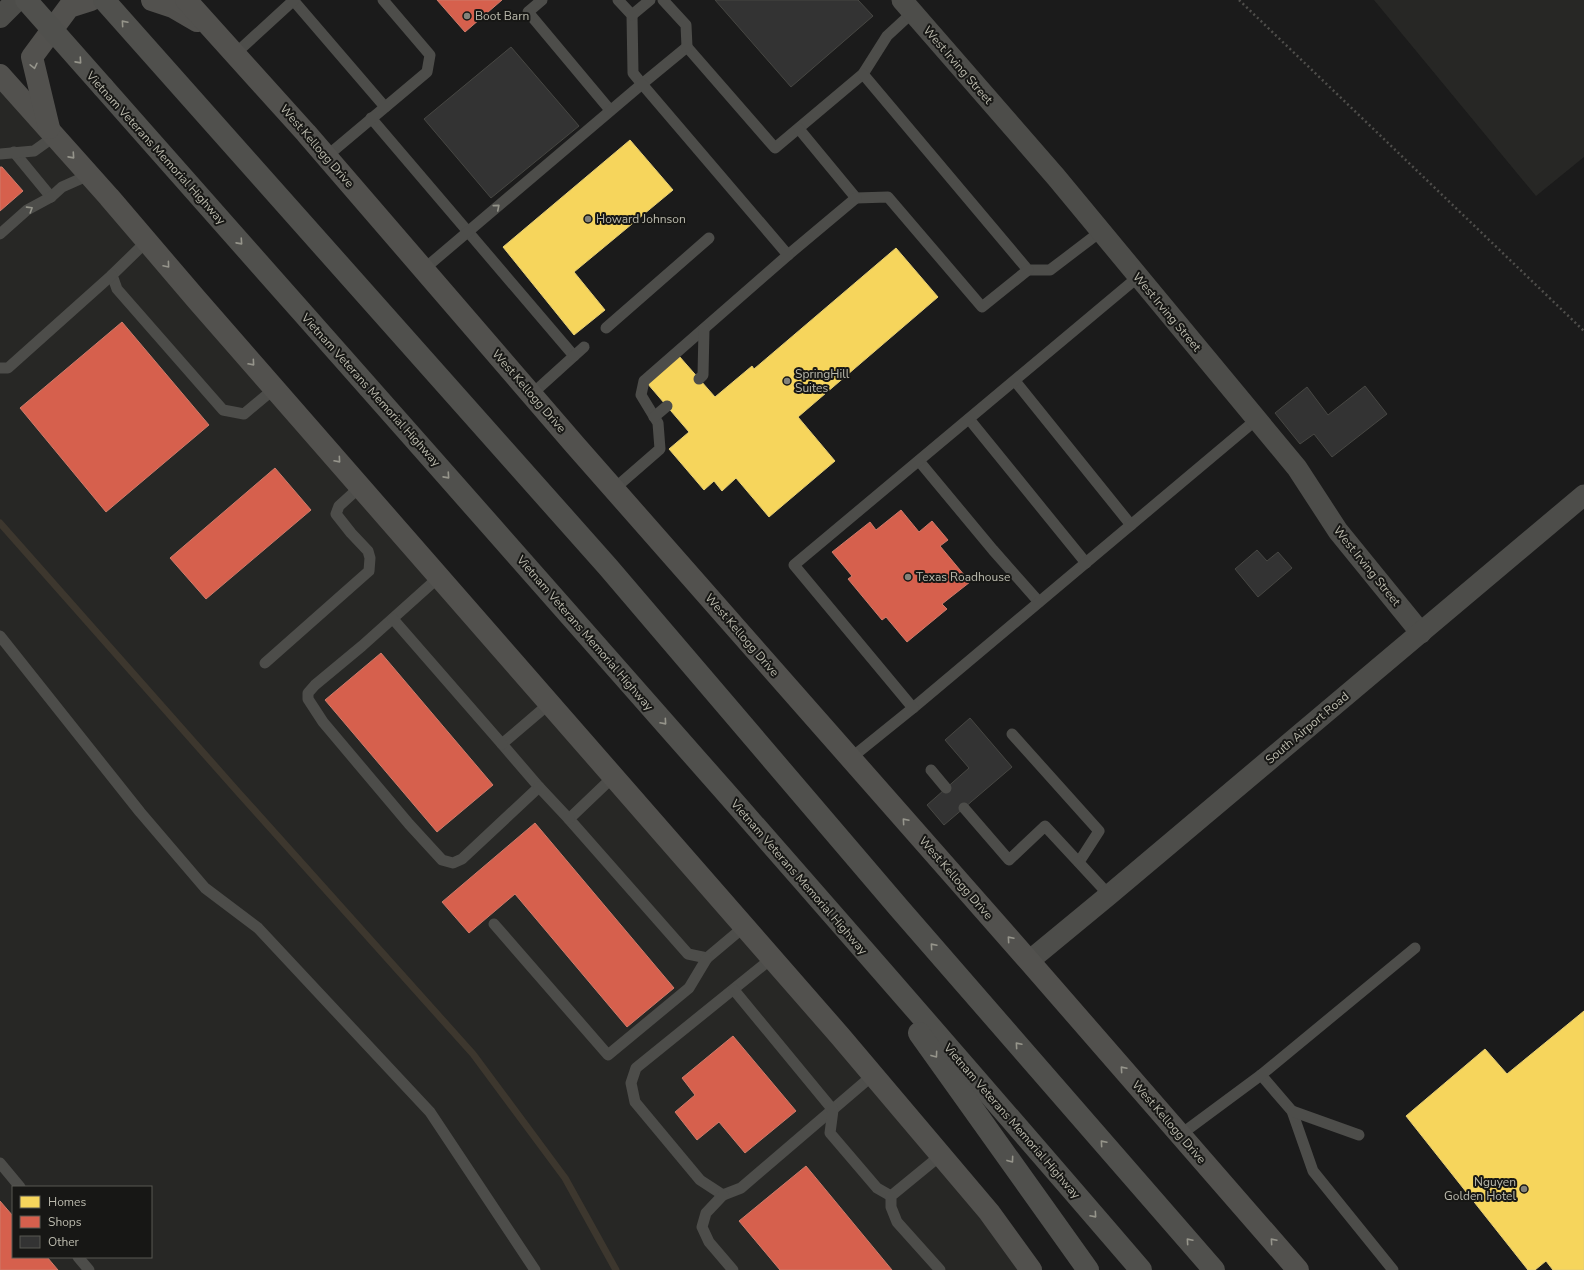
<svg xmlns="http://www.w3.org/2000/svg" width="1584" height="1270" font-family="'Nunito Sans',sans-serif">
	<rect width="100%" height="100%" fill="#1b1b1b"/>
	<g fill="#272725" fill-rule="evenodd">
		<polygon points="1374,0 1584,0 1584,157 1536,196"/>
		<path d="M0,76L1031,1270H0ZM13,1187H151V1257H13Z"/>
	</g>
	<g fill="#f6d55c" stroke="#e4cd74">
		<polygon points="630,140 673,190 574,272 605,310 574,335 503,247"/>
		<polygon points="896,248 938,297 798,417 835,461 769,517 736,478 722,491 714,481 704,490 669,449 689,432 647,383 679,356 715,397 752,366 754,369"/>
		<polygon points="1584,1011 1584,1270 1553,1270 1546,1261 1535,1270 1528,1270 1406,1116 1485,1049 1507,1074"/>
	</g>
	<g fill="#d6604d" stroke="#ce7b6a">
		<polygon points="437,0 502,0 465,32"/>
		<polygon points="0,167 2,167 23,191 0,211"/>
		<polygon points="122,322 209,425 106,512 20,408"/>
		<polygon points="275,468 311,510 206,599 170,558"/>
		<polygon points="901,510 919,532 932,521 948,540 940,546 970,582 942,604 947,609 907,642 886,617 882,620 848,579 852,576 832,552 870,522 876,530"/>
		<polygon points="381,653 493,785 437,832 325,700"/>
		<polygon points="535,823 674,988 627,1027 515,894 469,933 442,902"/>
		<polygon points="733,1036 796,1111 745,1153 719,1122 697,1140 675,1112 695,1095 682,1078"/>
		<polygon points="806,1166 892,1270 780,1270 739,1221"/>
		<polygon points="0,1201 13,1216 13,1257 47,1257 58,1270 0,1270"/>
	</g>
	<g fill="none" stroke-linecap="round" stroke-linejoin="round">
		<polyline stroke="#3d372e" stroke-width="7" points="0,523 238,792 473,1054 565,1178 616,1270"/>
	</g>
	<g fill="#333" stroke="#474743">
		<polygon points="715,0 858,0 873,16 791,87"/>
		<polygon points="511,47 579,126 491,198 424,119"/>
		<polygon points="1365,386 1387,414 1332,457 1314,434 1300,444 1275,413 1307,387 1328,415"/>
		<polygon points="1257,550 1267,561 1278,552 1292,568 1258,597 1235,569"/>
		<polygon points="970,718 1012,767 944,825 927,805 969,768 945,740"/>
	</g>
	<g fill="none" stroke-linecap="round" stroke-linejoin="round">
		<polyline stroke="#4f4e4b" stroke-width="2.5" stroke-dasharray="2 3" stroke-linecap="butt" points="1239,0 1584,331"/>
		<g stroke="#4d4d4a" stroke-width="11">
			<polyline points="293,0 385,107"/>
			<polyline points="542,0 528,12 610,110"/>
			<polyline points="618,0 632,15 633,73 642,84 687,47 775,148 863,74 887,36 913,12"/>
			<polyline points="663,0 686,25 687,47"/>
			<polyline points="632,15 650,0"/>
			<polyline points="235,54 294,0"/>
			<polyline points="863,74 1028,270 1050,270 1100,232"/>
			<polyline points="371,118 574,356 532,394"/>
			<polyline points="799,129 856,198 888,197 982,307 1028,270"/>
			<polyline points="14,152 51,197"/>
			<polyline points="0,154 34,151 55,136"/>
			<polyline points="327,156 427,72 430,55 383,0"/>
			<polyline points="0,234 27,210 51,197 62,187 89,175"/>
			<polyline points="147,241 112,275 117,289 223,410 244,414 275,388"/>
			<polyline points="788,255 856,198"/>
			<polyline points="424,269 642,84 788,255 644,381 641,395 658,423 660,449 614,489"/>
			<polyline points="606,328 709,238"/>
			<polyline points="574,356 584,347"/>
			<polyline points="0,368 8,368 112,275"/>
			<polyline points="699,379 703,375 704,329"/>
			<polyline points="1015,381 1131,525"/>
			<polyline points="654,417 667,406"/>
			<polyline points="969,419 1086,563"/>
			<polyline points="919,461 993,550 1039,602"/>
			<polyline points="439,577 362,646 315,685 308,693 308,699 323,722 409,824 442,860 453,863 462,859 539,787 502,744 550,703"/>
			<polyline points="393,619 502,744"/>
			<polyline points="0,636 140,812 205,888 258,928 430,1112 535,1270"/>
			<polyline points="265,663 369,571 370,558 368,551 351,533 336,514 339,506 361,486"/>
			<polyline points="913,708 1257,419"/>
			<polyline points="1012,734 1099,831 1079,862"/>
			<polyline points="851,758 913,708 794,565 1138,277"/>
			<polyline points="931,770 946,788"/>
			<polyline points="614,776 569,819 688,954 707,958 745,926"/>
			<polyline points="539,787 569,819"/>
			<polyline points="964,808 1009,860 1045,826 1109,895"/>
			<polyline points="494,924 608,1055 689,988 707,958"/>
			<polyline points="772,958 636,1068 631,1083 635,1102 700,1180 723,1195 741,1188 873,1075"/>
			<polyline points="734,990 833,1110 830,1133 877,1188 891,1196"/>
			<polyline points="1261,1075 1292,1111 1313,1171 1393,1270"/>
			<polyline points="1292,1111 1359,1135"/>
			<polyline points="1180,1135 1261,1075 1415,948"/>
			<polyline points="0,1163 20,1187"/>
			<polyline points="723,1195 706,1213 702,1227 709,1242 733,1270"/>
			<polyline points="78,1257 89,1270"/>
			<polyline points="940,1270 897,1222 891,1207 891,1196 941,1155"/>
		</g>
		<g stroke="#4d4d4a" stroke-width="21">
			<polyline points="902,0 1056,177 1297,468 1338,531 1421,633"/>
			<polyline points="1029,961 1109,895 1584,495"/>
		</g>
		<polyline stroke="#4d4d4a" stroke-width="22" points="0,17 17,0"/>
		<g stroke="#52514e" stroke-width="22">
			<polyline points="152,0 173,7 197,21"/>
			<polyline points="186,0 306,133 575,445 1029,961 1298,1270"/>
			<polyline points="0,75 109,197 197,300 840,1036 989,1212 1031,1270"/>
			<polyline points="49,128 32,57 69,7 91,0"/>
		</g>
		<g stroke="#50504d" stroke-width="22">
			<polyline points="104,0 608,567 899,908 1214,1270"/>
			<path d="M103,87C450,480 799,872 1141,1270"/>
			<polyline points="919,1033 1088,1270"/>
		</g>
		<polyline stroke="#50504d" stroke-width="22" points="26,0 103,87"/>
	</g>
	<defs><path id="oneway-chevron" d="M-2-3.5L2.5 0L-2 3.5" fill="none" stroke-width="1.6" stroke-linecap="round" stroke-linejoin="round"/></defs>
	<g stroke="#96958b">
		<use href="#oneway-chevron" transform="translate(124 23) rotate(-131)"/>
		<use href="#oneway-chevron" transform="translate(79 61) rotate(48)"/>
		<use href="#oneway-chevron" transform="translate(240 242) rotate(48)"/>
		<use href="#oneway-chevron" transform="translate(447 476) rotate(48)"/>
		<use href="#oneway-chevron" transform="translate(664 722) rotate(49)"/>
		<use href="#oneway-chevron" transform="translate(933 946) rotate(-131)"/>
		<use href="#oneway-chevron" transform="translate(1018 1045) rotate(-131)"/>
		<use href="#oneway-chevron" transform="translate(935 1055) rotate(54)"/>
		<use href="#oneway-chevron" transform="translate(1103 1143) rotate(-131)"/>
		<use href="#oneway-chevron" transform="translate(1011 1160) rotate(54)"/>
		<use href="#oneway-chevron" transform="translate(1094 1215) rotate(49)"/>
		<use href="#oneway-chevron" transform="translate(1189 1241) rotate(-131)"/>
	</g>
	<g stroke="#96958c">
		<use href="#oneway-chevron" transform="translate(34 66) rotate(77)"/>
		<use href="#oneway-chevron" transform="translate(72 156) rotate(48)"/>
		<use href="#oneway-chevron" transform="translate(167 265) rotate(50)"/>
		<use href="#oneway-chevron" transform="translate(252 363) rotate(49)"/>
		<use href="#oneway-chevron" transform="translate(338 460) rotate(49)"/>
		<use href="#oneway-chevron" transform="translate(905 821) rotate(-131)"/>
		<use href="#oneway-chevron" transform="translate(1010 939) rotate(-131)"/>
		<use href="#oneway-chevron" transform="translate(1123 1069) rotate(-131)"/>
		<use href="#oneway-chevron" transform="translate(1273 1241) rotate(-131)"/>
	</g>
	<g stroke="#94948a">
		<use href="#oneway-chevron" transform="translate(497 207) rotate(-40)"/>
		<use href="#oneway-chevron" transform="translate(30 209) rotate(-32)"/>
	</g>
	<g fill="#83827a" stroke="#171715" stroke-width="1.5">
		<circle cx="467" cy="16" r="4"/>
		<circle cx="588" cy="219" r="4"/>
		<circle cx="787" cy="381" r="4"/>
		<circle cx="908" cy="577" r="4"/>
		<circle cx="1524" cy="1189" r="4"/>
	</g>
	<g text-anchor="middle" stroke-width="4" stroke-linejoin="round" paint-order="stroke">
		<g font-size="12" fill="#bbbaad" stroke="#171715" text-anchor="start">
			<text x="475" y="20">Boot Barn</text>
			<text x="596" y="223">Howard Johnson</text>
			<text x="795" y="378">SpringHill<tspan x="795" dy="14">Suites</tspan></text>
			<text x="916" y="581">Texas Roadhouse</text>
			<text x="1516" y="1186" text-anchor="end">Nguyen<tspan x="1516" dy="14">Golden Hotel</tspan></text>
		</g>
		<g font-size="12" fill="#bbbaad" stroke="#171715">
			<text transform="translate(958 65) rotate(49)" y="4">West Irving Street</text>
			<text transform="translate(317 146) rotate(49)" y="4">West Kellogg Drive</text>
			<text transform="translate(156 148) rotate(48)" y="4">Vietnam Veterans Memorial Highway</text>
			<text transform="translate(1167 312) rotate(50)" y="4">West Irving Street</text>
			<text transform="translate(371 390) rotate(48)" y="4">Vietnam Veterans Memorial Highway</text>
			<text transform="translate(529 391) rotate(49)" y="4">West Kellogg Drive</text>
			<text transform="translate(1367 566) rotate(51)" y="4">West Irving Street</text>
			<text transform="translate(585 633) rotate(49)" y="4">Vietnam Veterans Memorial Highway</text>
			<text transform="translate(742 635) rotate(49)" y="4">West Kellogg Drive</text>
			<text transform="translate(1307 728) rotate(-40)" y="4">South Airport Road</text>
			<text transform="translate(799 877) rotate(49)" y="4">Vietnam Veterans Memorial Highway</text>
			<text transform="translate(956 878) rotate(49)" y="4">West Kellogg Drive</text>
			<text transform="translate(1012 1121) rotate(49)" y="4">Vietnam Veterans Memorial Highway</text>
			<text transform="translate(1169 1122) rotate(49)" y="4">West Kellogg Drive</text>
		</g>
	</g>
	<rect x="12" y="1186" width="140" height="72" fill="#171715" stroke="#595852"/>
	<rect x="20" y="1196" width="20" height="12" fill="#f6d55c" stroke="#595852"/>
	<text x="48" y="1206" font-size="12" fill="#bbbaad">Homes</text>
	<rect x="20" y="1216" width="20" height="12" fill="#d6604d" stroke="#595852"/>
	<text x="48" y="1226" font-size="12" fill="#bbbaad">Shops</text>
	<rect x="20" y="1236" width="20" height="12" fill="#333333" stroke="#595852"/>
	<text x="48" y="1246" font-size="12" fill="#bbbaad">Other</text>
</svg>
